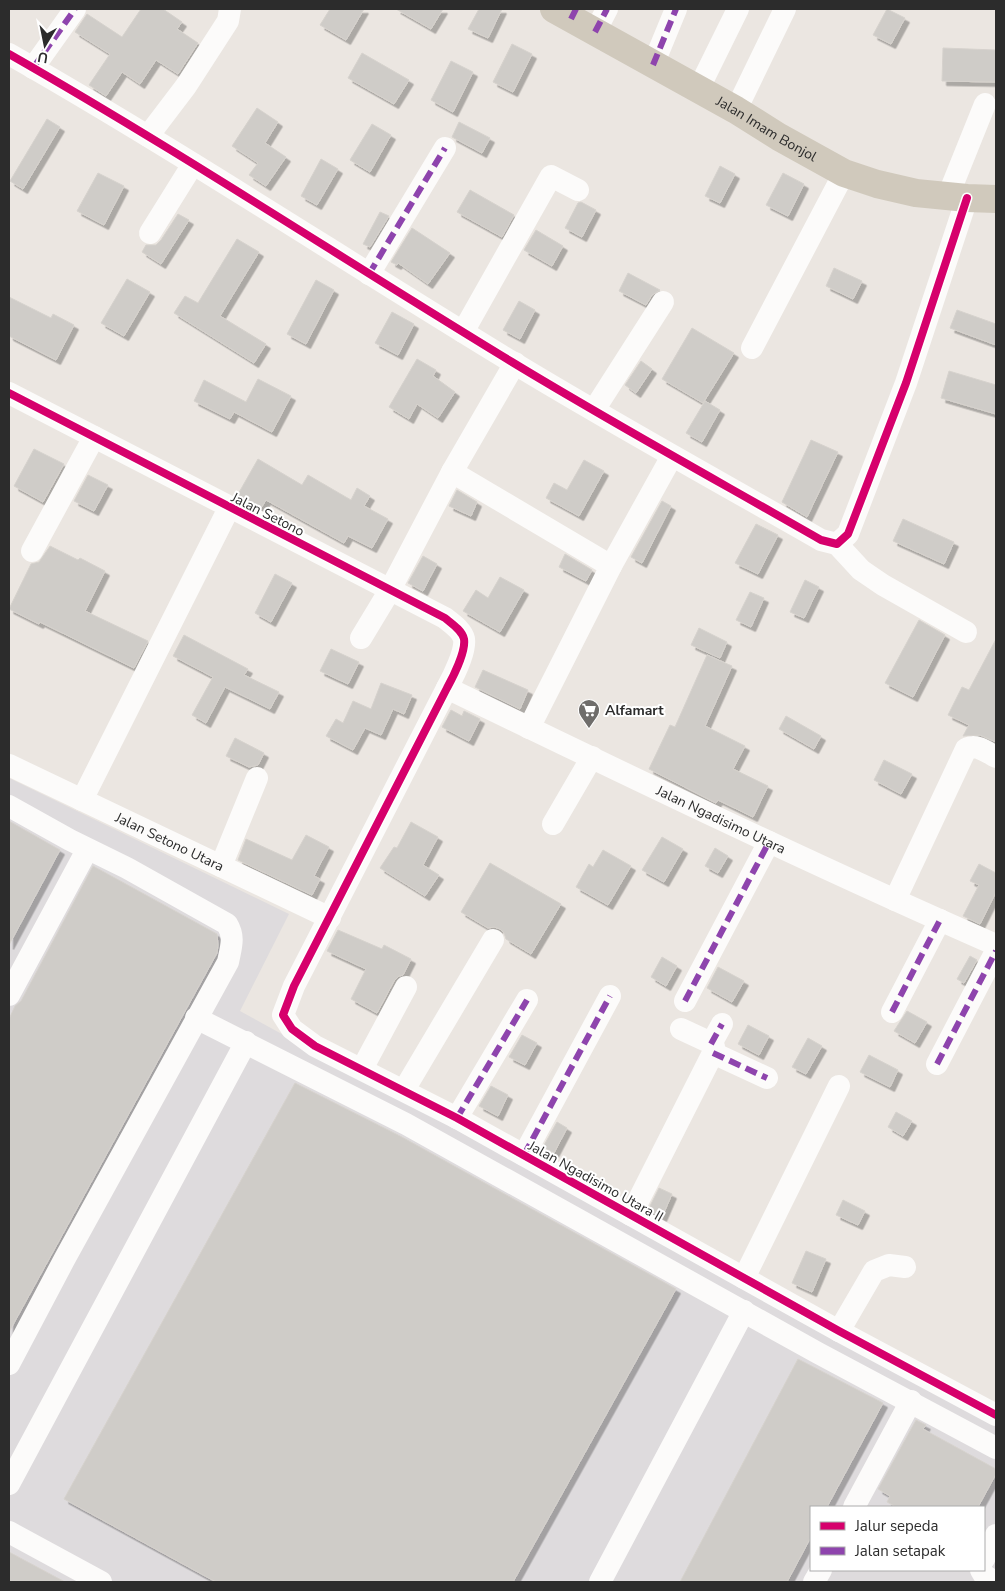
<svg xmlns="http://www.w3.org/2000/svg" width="1005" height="1591" font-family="'Nunito Sans',sans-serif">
	<defs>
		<filter id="shadow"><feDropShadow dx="4.5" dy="4.5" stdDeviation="0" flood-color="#0004"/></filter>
	</defs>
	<rect width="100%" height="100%" fill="#ebe6e1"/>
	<path fill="#dedbdd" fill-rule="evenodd" d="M9,778L289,914L240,1011L996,1426V1582H9ZM811,1507H984V1570H811Z"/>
	<g fill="#cfccc8" stroke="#d6d2cd" filter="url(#shadow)">
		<polygon points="141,9 163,9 182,22 177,29 198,43 178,74 156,60 140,84 122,72 106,96 89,85 110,54 75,32 87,14 122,37"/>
		<polygon points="330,9 364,9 346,40 320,25"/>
		<polygon points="396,9 443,9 431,29"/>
		<polygon points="479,9 502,9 488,38 468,29"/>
		<polygon points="887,9 905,18 891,44 873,35"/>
		<polygon points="512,44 532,54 513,92 493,82"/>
		<polygon points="943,48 996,50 996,82 942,81"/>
		<polygon points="362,53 409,80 394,104 348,78"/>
		<polygon points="451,61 473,72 453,112 431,100"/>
		<polygon points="257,108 278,122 265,143 286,157 266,186 249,175 258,163 232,146"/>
		<polygon points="47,119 60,127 23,189 10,181"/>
		<polygon points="459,122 490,138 482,153 452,137"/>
		<polygon points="372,124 391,135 370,172 350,160"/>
		<polygon points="321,159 338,169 317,205 301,196"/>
		<polygon points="720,166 735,174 720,203 705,196"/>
		<polygon points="98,173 124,186 104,225 77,211"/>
		<polygon points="783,173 804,184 788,216 766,205"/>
		<polygon points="470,190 514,215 502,237 457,212"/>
		<polygon points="581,202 596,210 582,237 565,228 578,203"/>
		<polygon points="380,212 389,216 370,247 363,244"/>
		<polygon points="178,214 189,220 161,264 142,252 146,245 156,245 161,240"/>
		<polygon points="412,228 450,253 428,284 398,263 397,265 391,262"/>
		<polygon points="536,230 563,246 552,266 524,250"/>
		<polygon points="237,239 259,252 220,316 266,344 254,363 174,313 185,296 198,303"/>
		<polygon points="834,268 862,281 853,299 826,286"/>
		<polygon points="628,273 660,290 652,295 646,305 619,291"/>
		<polygon points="127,279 150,292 124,336 101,323"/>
		<polygon points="316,280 334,290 306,344 287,334"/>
		<polygon points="9,297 51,318 53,314 74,325 56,360 9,336"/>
		<polygon points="519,301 535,310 520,339 503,330"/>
		<polygon points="957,310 996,324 996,345 950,328"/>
		<polygon points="392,312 414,324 398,355 375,343"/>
		<polygon points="692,328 734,353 703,403 662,379"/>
		<polygon points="417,359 436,370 433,376 455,392 438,418 417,404 409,419 389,407"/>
		<polygon points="641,361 652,369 636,393 625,385"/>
		<polygon points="949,371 996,385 996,414 941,398"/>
		<polygon points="258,379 291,396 272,432 234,412 230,419 194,401 204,380 246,402"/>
		<polygon points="705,401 720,410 702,442 686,433"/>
		<polygon points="811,440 838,452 807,517 782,502"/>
		<polygon points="34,449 64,464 43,502 14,486"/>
		<polygon points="258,459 302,485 308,475 351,500 357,488 370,496 364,506 388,519 372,548 348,536 344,543 266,500 261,508 237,496"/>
		<polygon points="584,460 604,471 579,516 546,498 554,483 567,490"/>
		<polygon points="88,475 108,485 94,511 74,501"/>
		<polygon points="457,490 477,502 471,516 449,506"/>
		<polygon points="662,501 671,506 642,563 631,557"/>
		<polygon points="903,519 954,542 944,564 893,541"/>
		<polygon points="756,524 778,535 758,574 735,563"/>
		<polygon points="50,546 78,560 80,558 105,571 85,611 148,641 134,668 40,622 39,624 9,609 31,564 39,562"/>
		<polygon points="565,554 592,570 586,581 559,567"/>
		<polygon points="423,556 437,564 423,591 408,583"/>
		<polygon points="275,574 292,583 271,622 255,613"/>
		<polygon points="500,577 524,590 500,632 463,611 476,590 488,598"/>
		<polygon points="805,580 819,587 804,618 790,612"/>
		<polygon points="750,592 764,598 751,627 736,620"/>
		<polygon points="919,620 945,635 913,697 885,683"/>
		<polygon points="699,628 727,642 720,658 691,645"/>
		<polygon points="184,635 248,669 244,675 279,692 270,709 225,687 206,723 192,715 213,677 173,656"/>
		<polygon points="996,639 996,742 980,735 963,736 969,725 948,715 962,687 969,690"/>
		<polygon points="331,649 359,662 348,684 320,671"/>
		<polygon points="707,655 732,666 705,726 745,746 733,769 768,786 753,817 718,800 716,803 649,769 670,725 675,727"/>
		<polygon points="483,670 528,690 520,709 475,687"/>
		<polygon points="381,683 412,695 404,714 393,709 381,735 365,728 353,750 326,736 336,719 343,723 353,701 371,709"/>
		<polygon points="451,710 462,716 464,711 480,719 469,741 442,727"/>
		<polygon points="786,716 821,736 814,749 779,729"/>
		<polygon points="235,738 264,753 258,765 249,767 226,756"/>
		<polygon points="884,760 912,774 901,794 874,780"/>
		<polygon points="9,821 60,850 9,945"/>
		<polygon points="411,822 438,837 423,865 439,875 425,896 380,868 394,847 397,848"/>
		<polygon points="306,835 329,847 314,876 320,879 312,895 238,860 246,839 292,860"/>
		<polygon points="662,837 683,849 664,882 642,870"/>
		<polygon points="715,848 728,856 718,873 705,866"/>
		<polygon points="603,850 631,866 608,905 576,887 589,864 593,867"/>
		<polygon points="490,863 561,904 531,954 506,939 504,933 500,929 494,927 488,928 461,912"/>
		<polygon points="979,864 996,873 996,892 980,924 963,916 979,885 970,881"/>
		<polygon points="93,866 217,934 218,945 217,953 9,1332 9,1019 15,1006 21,1001"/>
		<polygon points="338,930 382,949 384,945 411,959 403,975 399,976 394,981 377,1013 351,999 366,969 327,951"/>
		<polygon points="970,956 977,960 964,983 957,979"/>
		<polygon points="662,957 677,966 666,986 651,977"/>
		<polygon points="718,967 744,981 732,1002 707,988"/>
		<polygon points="907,1011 927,1022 915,1043 894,1031"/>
		<polygon points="748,1025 769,1036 759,1055 738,1044"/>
		<polygon points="522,1035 537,1043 525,1065 509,1057"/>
		<polygon points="808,1038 822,1046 806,1074 792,1067"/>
		<polygon points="869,1055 898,1070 890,1087 860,1072"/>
		<polygon points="295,1083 400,1136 676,1289 513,1582 216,1582 64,1499"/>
		<polygon points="491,1086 508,1095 498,1116 479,1106"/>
		<polygon points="896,1112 912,1121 903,1136 888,1127"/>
		<polygon points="557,1122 567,1128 554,1153 543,1147"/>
		<polygon points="659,1188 672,1194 662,1217 648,1210"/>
		<polygon points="843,1200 865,1211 858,1225 836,1215"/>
		<polygon points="806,1251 826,1259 812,1292 792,1283"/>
		<polygon points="798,1359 883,1403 827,1507 811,1507 811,1537 787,1582 680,1582"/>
		<polygon points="916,1420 926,1425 923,1429 996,1469 996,1474 978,1507 896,1507 887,1502 890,1496 878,1489"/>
		<polygon points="9,1552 65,1582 9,1582"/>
	</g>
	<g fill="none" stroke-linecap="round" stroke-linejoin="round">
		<g stroke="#fcfbfa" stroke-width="22">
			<polyline points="595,32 607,9"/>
			<path d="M9,54C179,151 344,260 512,362C614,424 718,481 821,540L837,544L848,534L906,383L967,198"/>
			<polyline points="653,65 676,9"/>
			<polyline points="33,68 75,9"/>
			<polyline points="698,90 738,9"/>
			<polyline points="736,110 785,9"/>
			<polyline points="148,136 186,86 228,21 230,9"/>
			<polyline points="948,196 985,104"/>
			<polyline points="150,233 193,164"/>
			<polyline points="369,274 445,148"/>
			<polyline points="463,332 551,176 578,190"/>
			<polyline points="752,348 844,173"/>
			<path d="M9,393L445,618C451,623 462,630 464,639C466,651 453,677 447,688L294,986L283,1015L292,1029L315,1046L457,1118L839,1331L996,1415"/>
			<polyline points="594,410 663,302"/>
			<polyline points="452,472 611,566"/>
			<polyline points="837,544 861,570 883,585 966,632"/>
			<polyline points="32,551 94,437"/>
			<polyline points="361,638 390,590 452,472 515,363"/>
			<path id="s1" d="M447,688C629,776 811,864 996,945"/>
			<polyline points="529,728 611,566 672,456"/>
			<path id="s2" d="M9,765L330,918"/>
			<polyline points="82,800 229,508"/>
			<path d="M9,806L70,840L127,868L227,924C235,937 231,947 228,962L64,1260L9,1364"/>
			<polyline points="553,824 592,757"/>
			<polyline points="221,866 257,778"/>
			<path d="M895,900L966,749C976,743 987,752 996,757"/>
			<polyline points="9,995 87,850"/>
			<polyline points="685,1001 769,842"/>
			<polyline points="892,1012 940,920"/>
			<polyline points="196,1018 406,1124 818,1353 996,1448"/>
			<polyline points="711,1044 722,1024"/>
			<polyline points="713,1053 767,1078"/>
			<polyline points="937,1064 996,951"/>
			<polyline points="362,1069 406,987"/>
			<polyline points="404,1090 493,940"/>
			<polyline points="457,1118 527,1000"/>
			<polyline points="524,1155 610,996"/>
			<polyline points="631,1215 713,1053 714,1047 709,1042 681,1029"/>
			<polyline points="744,1278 839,1086"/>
			<polyline points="839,1331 874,1271 889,1265 905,1267"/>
			<polyline points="9,1484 246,1042"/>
			<polyline points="854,1507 911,1401"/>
			<polyline points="9,1532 101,1582"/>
			<polyline points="984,1559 996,1535"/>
			<polyline points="981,1570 984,1575 993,1581"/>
			<polyline points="600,1582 744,1311"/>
			<polyline points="814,1582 821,1570"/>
		</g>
		<path stroke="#d0c9bc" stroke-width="28" id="s3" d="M554,9L736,110L779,137L844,173L877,184L916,193L967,198L996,199"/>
		<g stroke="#8e44ad" stroke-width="6" stroke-dasharray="12 6" stroke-linecap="butt">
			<polyline points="571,19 576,9"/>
			<polyline points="595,32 607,9"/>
			<polyline points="653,65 676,9"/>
			<polyline points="33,68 75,9"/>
			<polyline points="369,274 445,148"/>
			<polyline points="685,1001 769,842"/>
			<polyline points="892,1012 940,920"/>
			<polyline points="711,1044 722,1024"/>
			<polyline points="713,1053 767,1078"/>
			<polyline points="937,1064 996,951"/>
			<polyline points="457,1118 527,1000"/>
			<polyline points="524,1155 610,996"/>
		</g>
		<g stroke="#fff" stroke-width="11">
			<g id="cycleway">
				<path d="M9,54C179,151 344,260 512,362C614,424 718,481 821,540L837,544L848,534L906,383L967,198"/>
				<path d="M9,393L445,618C451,623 462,630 464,639C466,651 453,677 447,688L294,986L283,1015L292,1029L315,1046L457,1118L839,1331L996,1415"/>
			</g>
		</g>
		<use href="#cycleway" stroke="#d6006c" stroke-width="8"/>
	</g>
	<defs>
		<g id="supermarket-pin" transform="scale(1.125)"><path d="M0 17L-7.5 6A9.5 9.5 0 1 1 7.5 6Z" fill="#6f6d6b" stroke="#fff"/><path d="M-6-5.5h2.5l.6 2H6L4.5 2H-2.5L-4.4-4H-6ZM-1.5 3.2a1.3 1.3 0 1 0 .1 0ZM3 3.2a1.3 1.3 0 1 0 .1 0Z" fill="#fff"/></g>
	</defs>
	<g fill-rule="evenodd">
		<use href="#supermarket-pin" x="589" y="710"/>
	</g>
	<g text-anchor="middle" stroke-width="4" stroke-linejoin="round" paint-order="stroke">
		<g font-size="14" fill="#2c2c2c" stroke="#fff">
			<text dy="5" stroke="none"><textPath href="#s3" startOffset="244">Jalan Imam Bonjol</textPath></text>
			<text transform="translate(268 514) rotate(27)" y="5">Jalan Setono</text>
			<text dy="5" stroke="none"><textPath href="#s1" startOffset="304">Jalan Ngadisimo Utara</textPath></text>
			<text dy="5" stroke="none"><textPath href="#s2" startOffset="178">Jalan Setono Utara</textPath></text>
			<text transform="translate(596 1181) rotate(29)" y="5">Jalan Ngadisimo Utara II</text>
		</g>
		<g font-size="14" font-weight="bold" fill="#2c2c2c" stroke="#fff" text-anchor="start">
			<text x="605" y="715">Alfamart</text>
		</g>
	</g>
	<rect width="1005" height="1591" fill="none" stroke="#2c2c2c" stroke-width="20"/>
	<rect x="810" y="1506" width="175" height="65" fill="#ffffff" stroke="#ababab"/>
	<rect x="820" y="1522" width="25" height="8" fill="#d6006c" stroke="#ababab"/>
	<text x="855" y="1531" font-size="15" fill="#2c2c2c">Jalur sepeda</text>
	<rect x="820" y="1547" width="25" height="8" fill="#8e44ad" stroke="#ababab"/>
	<text x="855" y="1556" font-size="15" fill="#2c2c2c">Jalan setapak</text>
	<g transform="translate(45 45) rotate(190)" stroke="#ffffff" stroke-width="4" paint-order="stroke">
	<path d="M0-4L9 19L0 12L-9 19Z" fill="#2c2c2c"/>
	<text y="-8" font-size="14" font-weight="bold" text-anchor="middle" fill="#2c2c2c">U</text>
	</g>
</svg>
